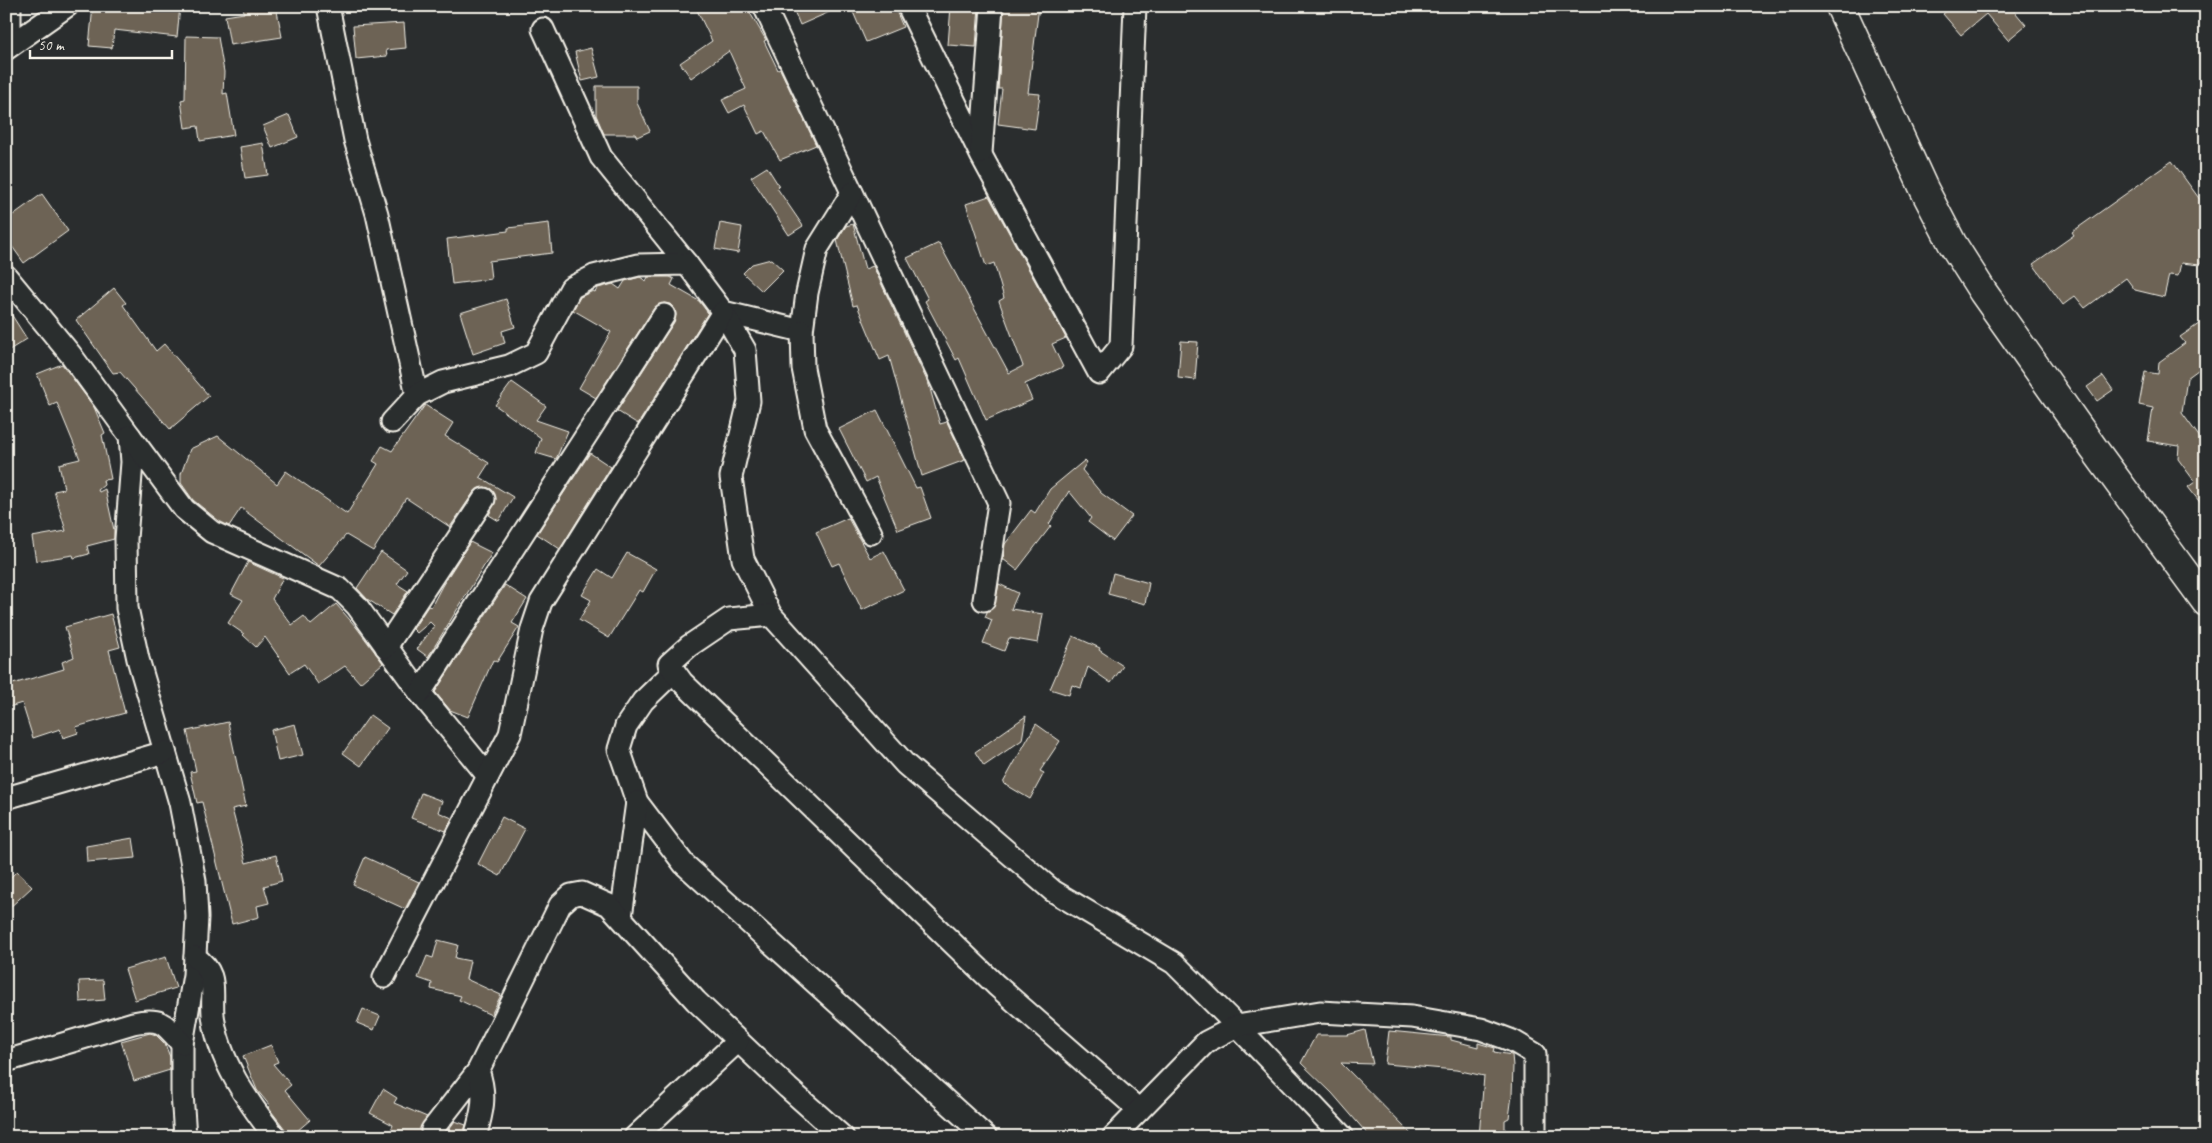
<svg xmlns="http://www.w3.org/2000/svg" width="2212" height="1143" font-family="Caveat,sans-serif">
	<rect width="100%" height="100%" fill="#2a2d2e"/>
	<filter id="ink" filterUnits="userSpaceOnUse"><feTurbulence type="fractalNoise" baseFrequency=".02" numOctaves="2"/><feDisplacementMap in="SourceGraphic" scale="10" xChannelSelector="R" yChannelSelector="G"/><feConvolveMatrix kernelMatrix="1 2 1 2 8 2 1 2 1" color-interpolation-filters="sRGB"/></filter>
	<g filter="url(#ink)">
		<g fill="#6d6354" stroke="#f4f1e8">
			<polygon points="93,6 180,6 177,37 114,30 112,48 89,46"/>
			<polygon points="243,6 276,6 282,37 230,45 225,16 244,13"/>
			<polygon points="695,6 746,6 766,40 764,41 778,70 780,69 816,145 780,160 764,131 758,134 744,105 729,113 722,100 746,89 729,51 691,78 680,63 712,41"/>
			<polygon points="792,6 843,6 800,25"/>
			<polygon points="867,6 894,6 903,27 866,42 853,12"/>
			<polygon points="951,6 979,6 976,47 948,45"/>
			<polygon points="1004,6 1039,6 1028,93 1040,94 1035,129 998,124 1002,89 998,89"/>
			<polygon points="1952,6 2010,6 2026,25 2008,40 1986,14 1961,35 1943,14"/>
			<polygon points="404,23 406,48 386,50 387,56 356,59 353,26"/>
			<polygon points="186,36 218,37 224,72 223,94 227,93 234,135 200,141 198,126 185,128 181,100 185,99"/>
			<polygon points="591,48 599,77 582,81 575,52"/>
			<polygon points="596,86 637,86 637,103 650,131 637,137 635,134 604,134 596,115"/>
			<polygon points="289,115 298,137 272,148 263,126"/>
			<polygon points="263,143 268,175 245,178 240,147"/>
			<polygon points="2172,161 2206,208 2206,246 2200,265 2181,263 2178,276 2169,275 2164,297 2135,290 2126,278 2085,308 2075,296 2063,305 2033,264 2074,235 2072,232"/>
			<polygon points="767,167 779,186 777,188 803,226 789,235 751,177"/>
			<polygon points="42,194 68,231 24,263 6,238 6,220"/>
			<polygon points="989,196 1066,338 1052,344 1063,367 1025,384 1032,400 986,420 959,358 956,360 925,301 928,299 907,258 939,243 1009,373 1023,366 999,301 1004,298 994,263 986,266 966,204"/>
			<polygon points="549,223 552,253 489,261 491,279 452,284 447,239 508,231 508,228"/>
			<polygon points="720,223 742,227 738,253 715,249"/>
			<polygon points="853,224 865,269 873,266 929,385 940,424 947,422 965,460 922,476 889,356 880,360 857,305 853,306 837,240 846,226"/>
			<polygon points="771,259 783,270 762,291 743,273 752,264"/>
			<polygon points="640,277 646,281 648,277 670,277 674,279 671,285 699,301 708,313 638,424 617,411 674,322 676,315 675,309 670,304 664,303 654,308 596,398 579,388 611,332 573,310 580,297 593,291 595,292 598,288 613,284 620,289 625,281"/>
			<polygon points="114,288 126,303 123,305 156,351 164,344 209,396 170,429 120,372 113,373 76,320"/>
			<polygon points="506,299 515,327 502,331 505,343 473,354 460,313"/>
			<polygon points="6,306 27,339 6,352"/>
			<polygon points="2206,319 2206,364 2187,378 2182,413 2206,446 2206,510 2188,487 2195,482 2178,459 2179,446 2148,441 2153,408 2139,405 2145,372 2158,374 2159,362 2185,343 2180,337"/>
			<polygon points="1181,341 1198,342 1195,380 1178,378"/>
			<polygon points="62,364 94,407 105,433 102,435 111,479 103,480 104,485 98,490 99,492 105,489 114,530 114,539 87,546 89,554 74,558 73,555 36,561 32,537 66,531 54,491 64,489 59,464 80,459 57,403 50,406 37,374"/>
			<polygon points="2103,376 2113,390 2097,401 2087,387"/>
			<polygon points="512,382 546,406 536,420 568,431 556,459 536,453 541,438 495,405"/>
			<polygon points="425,405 453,423 445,436 489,463 480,477 513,497 499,521 489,515 496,499 491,489 485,487 479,488 474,492 450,527 406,498 373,551 346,535 319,566 241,508 229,526 219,521 193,500 181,483 181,474 190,449 218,436 277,484 286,471 347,514 378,464 373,461 382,446 392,451"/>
			<polygon points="877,410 916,488 920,487 931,518 898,530 876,477 866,482 839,429"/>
			<polygon points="590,453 611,467 560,549 537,534"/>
			<polygon points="1085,460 1087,462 1082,470 1101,493 1132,516 1113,541 1088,522 1091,518 1069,491 1049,524 1051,526 1017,570 1003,559 1005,544 1031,510 1035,513 1050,489"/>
			<polygon points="848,518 870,558 884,551 904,590 862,610 839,563 832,566 816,532"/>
			<polygon points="470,542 492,553 428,657 417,649 434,626 430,622 417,633 413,629 428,606 431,607 442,586"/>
			<polygon points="381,552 407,570 397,584 408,591 392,615 367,599 357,588"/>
			<polygon points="627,553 656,569 643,592 639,590 609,638 579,620 591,600 582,595 598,569 612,578"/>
			<polygon points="248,562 283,578 272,599 292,625 304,616 311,625 336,604 357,628 383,663 360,683 345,666 318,684 304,664 290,673 265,637 256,647 243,635 244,634 228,623 243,600 231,594"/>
			<polygon points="1113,573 1149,583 1145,604 1108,594"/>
			<polygon points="999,584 1018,593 1011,609 1043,614 1038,643 1009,638 1004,651 983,643 992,620 985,617 987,612 994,607"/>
			<polygon points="505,585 527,599 512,623 519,627 497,662 493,660 468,717 450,710 435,692"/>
			<polygon points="111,614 120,647 109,650 125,713 76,727 78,733 63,738 60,729 33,738 22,703 6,708 6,686 64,669 62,662 74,657 65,627"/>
			<polygon points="1073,636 1100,648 1099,650 1123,666 1111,683 1088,667 1081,688 1072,685 1069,695 1050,689"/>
			<polygon points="370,715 388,728 361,766 343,753"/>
			<polygon points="1026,716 1022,740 984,766 975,752"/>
			<polygon points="228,722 246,806 232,809 246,863 276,855 282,881 264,886 269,903 257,906 259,917 232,924 202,802 197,803 190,772 196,771 187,731"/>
			<polygon points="295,724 303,755 278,761 271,730"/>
			<polygon points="1036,724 1060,741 1040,771 1044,773 1030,799 1003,783"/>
			<polygon points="421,793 442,801 438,812 452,818 446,831 411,818"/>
			<polygon points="502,817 525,829 500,876 478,864"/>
			<polygon points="133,838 136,858 87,862 86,846"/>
			<polygon points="365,857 419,882 405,909 353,885"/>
			<polygon points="17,871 32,887 6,911 6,882"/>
			<polygon points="438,940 458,945 455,958 470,961 466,979 501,995 491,1015 459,1000 461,996 431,989 432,983 418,978 427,956 433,958"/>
			<polygon points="166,957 176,988 135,1000 125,969"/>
			<polygon points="103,980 105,1000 80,1002 79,981"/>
			<polygon points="363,1009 380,1016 374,1030 357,1023"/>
			<polygon points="1365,1030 1373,1064 1341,1063 1414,1137 1370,1137 1332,1093 1301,1063 1316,1035 1347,1035"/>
			<polygon points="1389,1031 1451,1037 1451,1040 1478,1047 1478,1043 1495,1048 1494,1052 1512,1055 1513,1066 1512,1095 1509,1118 1505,1120 1505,1137 1479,1137 1484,1076 1456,1070 1385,1064"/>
			<polygon points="150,1033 156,1035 165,1044 170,1057 170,1070 134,1081 121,1041"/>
			<polygon points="271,1045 278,1062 273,1064 291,1085 285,1090 310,1120 290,1137 287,1137 285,1129 268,1107 270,1106 257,1090 243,1056"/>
			<polygon points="383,1089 397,1098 394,1103 427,1117 420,1128 422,1137 407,1137 391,1130 393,1125 370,1113"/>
			<polygon points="455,1121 466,1125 463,1137 443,1137"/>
		</g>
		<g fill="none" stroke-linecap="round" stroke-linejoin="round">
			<g stroke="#f4f1e8" stroke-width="25">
				<g id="minor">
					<polyline points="328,6 355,140 377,214 417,395"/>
					<polyline points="764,6 999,503 984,600"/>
					<polyline points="908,6 981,155 1099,373 1121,346 1135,6"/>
					<polyline points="543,29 601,157 687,264"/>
					<polyline points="10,46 10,6"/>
					<polyline points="6,49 67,6"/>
					<polyline points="981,153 992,6"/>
					<polyline points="6,276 71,355 130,436 132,462 126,539 127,608 138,659 180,803 195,881 197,917 194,975 182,1044 182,1093 185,1137"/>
					<polyline points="723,312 802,331 807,293 817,249 852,193"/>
					<polyline points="802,331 803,368 815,429 871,533"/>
					<polyline points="392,422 417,395 443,382 509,366 536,353 571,288 594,276 638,265 687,264 723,312 745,350 749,401 731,477 743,559 771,615"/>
					<polyline points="130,436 184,509 212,532 340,589 357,606 420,693 488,776"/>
					<polyline points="386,647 484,499"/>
					<polyline points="674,671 643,701 626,726 619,749 637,802 684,864 986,1137"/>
					<polyline points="420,693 664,315"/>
					<polyline points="6,798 165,752"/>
					<polyline points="621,917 637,802"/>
					<path d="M195,957C219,974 211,989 213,1015C218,1060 248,1102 275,1137"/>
					<polyline points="384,977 510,734 532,629 541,602 723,312"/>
					<path d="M6,1061L133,1023C161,1017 164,1023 182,1044"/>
					<polyline points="1139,1110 996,985 682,682 669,664 689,646 729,619 771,615 905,764 1053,891 1174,963 1237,1026 1343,1137"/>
					<polyline points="432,1130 478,1071 560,905 571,895 582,893 609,905 696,1001 788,1088 843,1137"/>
					<path d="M475,1137C482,1114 487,1095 478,1071"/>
					<polyline points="635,1137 738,1041"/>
					<polyline points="1113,1137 1206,1042 1237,1026 1320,1012 1412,1017 1481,1029 1513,1041 1535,1054 1535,1137"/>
				</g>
			</g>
			<g stroke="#f4f1e8" stroke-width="31">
				<polyline id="major" points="1840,6 1924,189 1952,243 1983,292 2094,449 2206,602"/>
			</g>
			<use href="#minor" stroke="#2a2d2e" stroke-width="21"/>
			<use href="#major" stroke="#2a2d2e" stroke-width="28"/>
		</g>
	</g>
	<rect width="2212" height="1143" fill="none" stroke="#2a2d2e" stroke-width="25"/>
	<rect x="12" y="12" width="2187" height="1118" fill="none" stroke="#f4f1e8" stroke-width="2" filter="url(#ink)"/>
	<path d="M30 50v8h142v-8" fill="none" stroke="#f4f1e8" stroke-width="2.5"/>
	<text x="38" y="50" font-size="15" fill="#f4f1e8" stroke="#2a2d2e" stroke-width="4" paint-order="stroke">50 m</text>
</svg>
